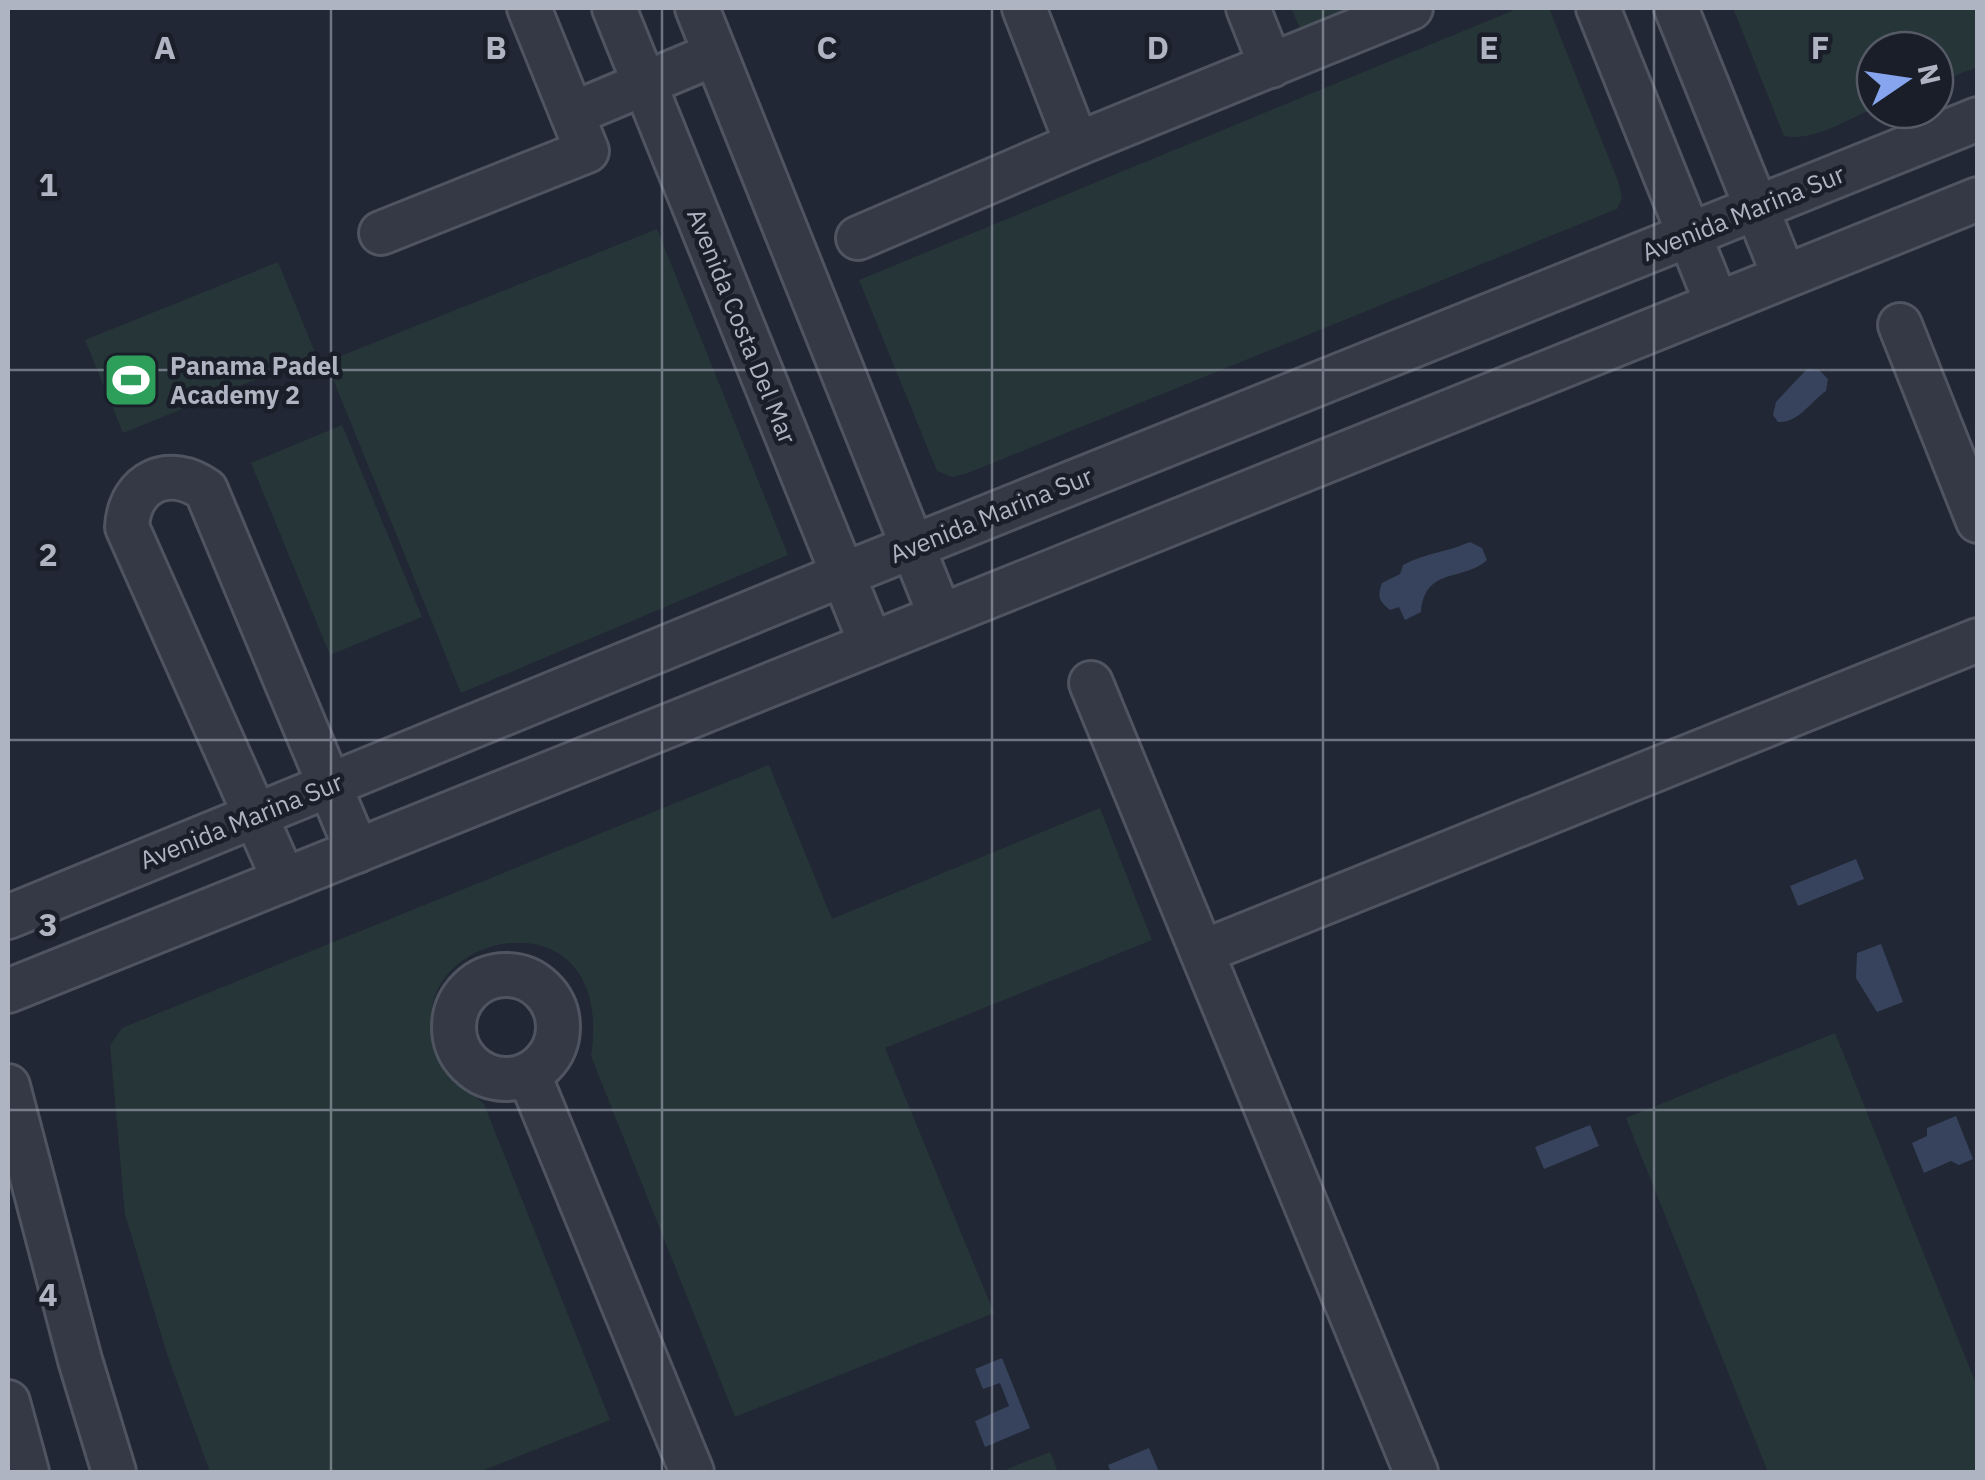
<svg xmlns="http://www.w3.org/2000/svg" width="1985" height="1480" font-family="'IBM Plex Sans',sans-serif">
	<rect width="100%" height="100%" fill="#212734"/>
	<g fill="#263538">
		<polygon points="1291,8 1349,8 1300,28"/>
		<polygon points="1519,8 1549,8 1618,181 1622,198 1617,209 968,473 952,477 937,471 859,280"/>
		<path d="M1733,8H1977V67L1935,84V50H1875V108C1848,119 1813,142 1784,136Z"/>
		<polygon points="657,229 788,555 461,693 326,362"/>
		<polygon points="278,262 316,355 123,433 85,340"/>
		<polygon points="342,425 422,617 330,655 251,463"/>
		<path d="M769,765L832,919L1100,808L1152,940L885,1048L994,1313L735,1417L591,1056C622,850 311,961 484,1104L610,1420L479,1472H210L168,1357L125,1214L110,1045L122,1028Z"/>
		<polygon points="1835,1033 1977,1386 1977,1472 1768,1472 1626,1118"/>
		<polygon points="1050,1452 1058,1472 1000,1472"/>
	</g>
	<g fill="#37435c">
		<path d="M1807,369L1819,370L1828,379L1826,391C1810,402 1799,423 1778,422L1773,415L1776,402Z"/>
		<path d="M1470,542L1482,548L1487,560C1463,582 1425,566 1421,612L1405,620L1399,607L1390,610C1379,601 1377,597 1382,583L1400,574L1403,565C1425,553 1448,552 1470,542Z"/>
		<polygon points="1856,859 1864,879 1798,906 1790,886"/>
		<polygon points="1881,944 1903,1002 1877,1012 1856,978 1857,953"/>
		<polygon points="1956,1116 1973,1159 1959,1165 1951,1161 1924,1173 1912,1143 1927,1136 1927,1128"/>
		<polygon points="1590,1125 1599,1146 1544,1169 1535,1147"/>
		<polygon points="1002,1358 1030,1428 985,1447 975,1421 1009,1406 1000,1383 983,1389 975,1369"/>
		<polygon points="1149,1448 1159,1472 1111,1472 1108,1465"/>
	</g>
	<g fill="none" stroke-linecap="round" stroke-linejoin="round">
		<g stroke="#4e5460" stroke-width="48">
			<g id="minor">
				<polyline points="614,8 871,644"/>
				<polyline points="697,8 940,615"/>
				<polyline points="1024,8 1077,144"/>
				<polyline points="1248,8 1271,66"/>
				<polyline points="1598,8 1717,304"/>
				<polyline points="1676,8 1784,276"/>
				<polyline points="572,114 715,54"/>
				<polyline points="381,233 587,151 529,8"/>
				<polyline points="858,238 1077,144 1411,8"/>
				<polyline points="1900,325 1978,521"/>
				<polyline points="1091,683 1416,1472"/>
				<path d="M284,880L127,527C130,481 169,464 206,490L357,851"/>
				<polyline points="8,917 842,575 1978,119"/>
				<polyline points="1202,952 1978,640"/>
				<circle cx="506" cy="1027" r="52"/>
				<polyline points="8,991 1978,199"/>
				<polyline points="529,1075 692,1472"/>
				<polyline points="8,1086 80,1360 114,1472"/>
				<polyline points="8,1402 27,1472"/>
			</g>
		</g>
		<use href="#minor" stroke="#343945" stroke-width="42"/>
	</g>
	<path fill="none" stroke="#aeb4c2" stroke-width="2.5" stroke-opacity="0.55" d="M331,8V1472M662,8V1472M992,8V1472M1323,8V1472M1654,8V1472M8,370H1978M8,740H1978M8,1110H1978"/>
	<defs>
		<g id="stadium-square" transform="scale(2.875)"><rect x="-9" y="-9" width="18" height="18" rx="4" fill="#2e9e5b" stroke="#191e29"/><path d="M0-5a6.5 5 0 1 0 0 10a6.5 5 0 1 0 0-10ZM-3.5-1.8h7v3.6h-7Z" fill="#fff"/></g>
	</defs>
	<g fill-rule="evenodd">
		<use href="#stadium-square" x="131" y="380"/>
	</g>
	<g text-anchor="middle" stroke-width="9" stroke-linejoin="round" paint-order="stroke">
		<g font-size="25" fill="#aeb4c2" stroke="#191e29">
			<text transform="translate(1743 213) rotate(-22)" y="9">Avenida Marina Sur</text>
			<text transform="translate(742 326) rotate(68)" y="9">Avenida Costa Del Mar</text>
			<text transform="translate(991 515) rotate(-22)" y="9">Avenida Marina Sur</text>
			<text transform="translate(241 821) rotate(-22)" y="9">Avenida Marina Sur</text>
		</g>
		<g font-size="25" font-weight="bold" fill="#aeb4c2" stroke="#191e29" text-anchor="start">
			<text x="170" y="375">Panama Padel<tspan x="170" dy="29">Academy 2</tspan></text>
		</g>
	</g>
	<g font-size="32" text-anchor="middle" font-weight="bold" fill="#aeb4c2" stroke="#191e29" stroke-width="9" stroke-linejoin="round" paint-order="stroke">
		<text x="165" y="59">A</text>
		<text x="496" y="59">B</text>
		<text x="827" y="59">C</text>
		<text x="1158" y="59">D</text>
		<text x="1489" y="59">E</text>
		<text x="1820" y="59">F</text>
		<text x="48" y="196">1</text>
		<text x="48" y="566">2</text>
		<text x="48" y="936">3</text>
		<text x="48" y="1306">4</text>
	</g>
	<rect width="1985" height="1480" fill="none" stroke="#aeb4c2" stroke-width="20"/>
	<g transform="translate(1905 80) rotate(77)"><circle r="48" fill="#191e29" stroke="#555a66" stroke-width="2.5"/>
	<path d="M0-8L18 38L0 25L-18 38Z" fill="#86a5ee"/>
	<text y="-15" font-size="28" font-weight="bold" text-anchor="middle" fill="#aeb4c2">N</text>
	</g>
</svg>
